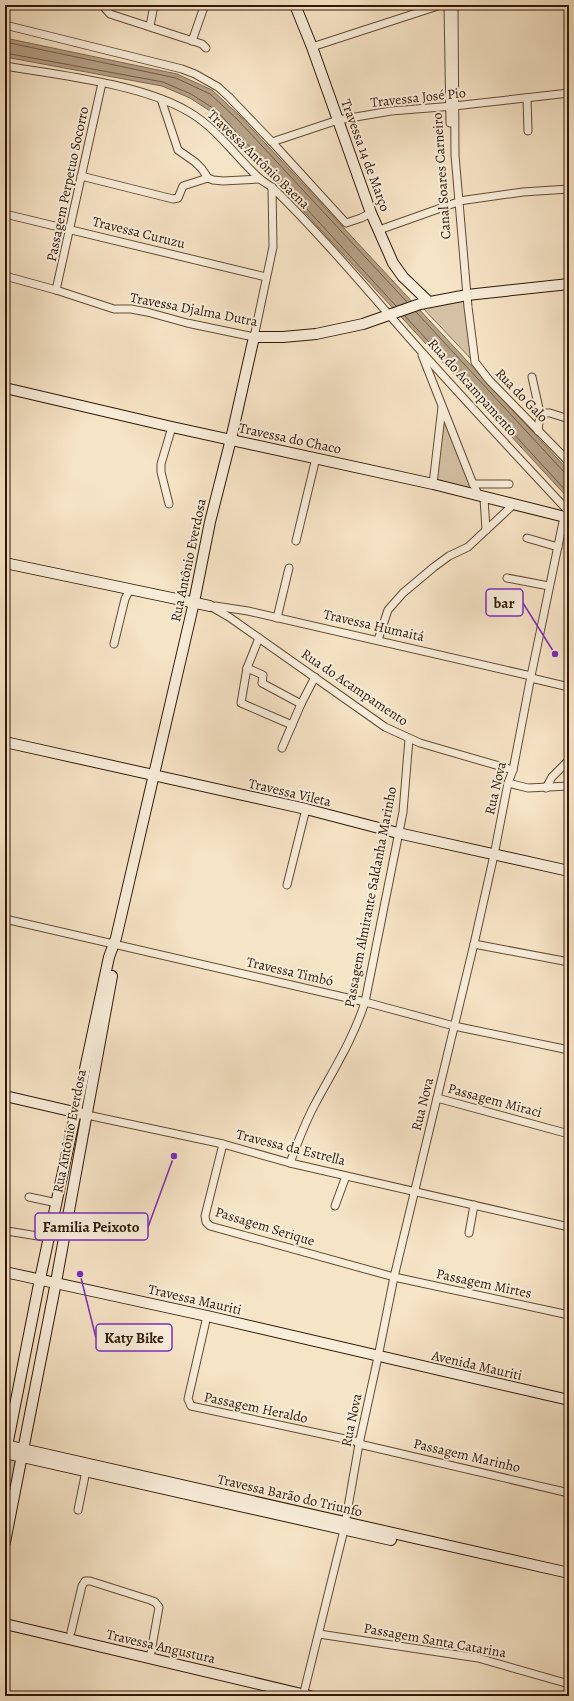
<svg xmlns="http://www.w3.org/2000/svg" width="574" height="1701" font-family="Alegreya,serif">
	<rect width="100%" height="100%" fill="#f6e4c6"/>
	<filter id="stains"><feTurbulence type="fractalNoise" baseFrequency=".005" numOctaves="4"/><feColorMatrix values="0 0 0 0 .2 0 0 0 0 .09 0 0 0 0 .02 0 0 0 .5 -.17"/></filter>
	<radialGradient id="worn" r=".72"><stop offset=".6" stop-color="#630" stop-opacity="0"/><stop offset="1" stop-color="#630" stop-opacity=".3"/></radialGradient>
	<g fill="#d4c1a5" stroke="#826c54">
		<polygon points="468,294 472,360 420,305"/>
		<polygon points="444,408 476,493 435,486"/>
		<polygon points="5,1458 22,1460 5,1528"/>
	</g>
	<polygon fill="#b39f84" stroke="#7f6951" points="5,38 177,74 212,90 240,116 569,471 569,499 213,113 190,98 162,86 5,57"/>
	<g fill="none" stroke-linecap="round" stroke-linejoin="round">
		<g stroke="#725c44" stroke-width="1">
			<polyline points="5,42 176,78 210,94 237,119 407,302"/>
			<polyline points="5,53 163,82 191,94 216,110 396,306"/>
			<polyline points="416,312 564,472 569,474"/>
			<polyline points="405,316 569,494"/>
		</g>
		<g stroke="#624b34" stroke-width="9">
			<g id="street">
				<polyline points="102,5 110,14 202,44 206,48"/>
				<polyline points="448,5 450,123"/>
				<polyline points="454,5 455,155 468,307 475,362 489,380 569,462"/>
				<polyline points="5,25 182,69 195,74 218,87 229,97 272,142 346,223 361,218 371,213"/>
				<polyline points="150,26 154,5"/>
				<polyline points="192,41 204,7 207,5"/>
				<polyline points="312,47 441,5"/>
				<path d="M5,66C59,75 142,84 189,112C218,129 235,156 259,178C264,183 270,185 274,189C326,240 372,296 420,350C469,405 519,458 569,512"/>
				<polyline points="527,98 528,131"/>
				<polyline points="161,99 178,150 195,162 202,169 208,178 213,180 223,181 260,179"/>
				<polyline points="272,142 338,120 391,111 454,106 569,93"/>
				<polyline points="81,176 173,199 178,198 183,186 208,178"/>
				<polyline points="459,201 523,192 569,189"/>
				<polyline points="5,214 266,277"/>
				<polyline points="379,230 455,203"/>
				<polyline points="5,276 56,290 114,309 131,309 147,312 187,323 254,337 273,247 272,187"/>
				<polyline points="56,290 102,83"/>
				<polyline points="422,355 473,484 479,496"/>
				<polyline points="532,377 540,413 538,431"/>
				<polyline points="540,413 550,413 569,419"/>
				<polyline points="433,484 442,407"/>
				<polyline points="473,484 509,484"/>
				<polyline points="484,498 486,530"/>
				<polyline points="169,504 161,472 161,464 172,427"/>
				<polyline points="527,538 558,547"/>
				<polyline points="296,541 316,458"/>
				<polyline points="507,578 549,586"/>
				<polyline points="210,606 229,617 385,727 420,743 513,770"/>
				<polyline points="215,606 248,611 531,676"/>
				<polyline points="277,618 289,568"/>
				<polyline points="259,638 247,668 241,703 292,725"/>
				<polyline points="378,640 388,610 403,593 434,567 449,556 468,547 513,505"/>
				<polyline points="114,644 125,599 130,589"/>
				<polyline points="247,668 263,675 262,683 301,704"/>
				<polyline points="531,678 569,687"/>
				<polyline points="282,748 301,704 315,677"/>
				<polyline points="508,783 528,788 569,786"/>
				<polyline points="546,788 552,777 569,760"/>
				<polyline points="287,885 306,809"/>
				<polyline points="5,919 365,1002 454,1026 569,1050"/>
				<polyline points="474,944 569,962"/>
				<polyline points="437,1098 569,1134"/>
				<polyline points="87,1115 223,1144 290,1163 569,1227"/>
				<polyline points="223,1144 205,1216 206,1222 210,1226 394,1277 569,1315"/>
				<path d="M290,1163C297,1144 304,1125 314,1106C332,1072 353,1040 365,1002L403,812L409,739"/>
				<polyline points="29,1197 57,1203"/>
				<polyline points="335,1206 346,1176"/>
				<polyline points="5,1229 7,1231 50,1238"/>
				<polyline points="469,1233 474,1205"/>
				<polyline points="207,1316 188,1399 191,1406 359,1442"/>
				<polyline points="359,1444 569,1493"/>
				<polyline points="78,1510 86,1471"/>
				<polyline points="71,1632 82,1586 85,1581 90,1581 150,1600 155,1602 159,1607 150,1658"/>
				<polyline points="319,1634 478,1658 569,1684"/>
				<polyline points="303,1696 344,1530 359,1444 378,1357 394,1277 474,944 494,855 508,783 513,770 531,676 564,517"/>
			</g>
		</g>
		<g stroke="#301804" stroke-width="12">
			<g id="secondary">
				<polyline points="295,5 312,47 371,213 393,263 403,277 429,302"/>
				<polyline points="5,388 172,427 433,484 569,518"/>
				<polyline points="5,563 210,606"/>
				<polyline points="5,742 306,809 398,833 569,871"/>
				<polyline points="5,1096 83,1114"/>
				<polyline points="5,1272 207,1316 569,1400"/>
				<polyline points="5,1445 569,1573"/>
				<polyline points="5,1453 391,1540"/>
				<polyline points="5,1456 40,1279 109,957 116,938 194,602 210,522 231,439 254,337 283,337 316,334 363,324 420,304 467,295 569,284"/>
				<polyline points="5,1542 56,1282 112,976"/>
				<polyline points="5,1624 310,1696"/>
			</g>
		</g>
		<use href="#street" stroke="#f9edda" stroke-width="7"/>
		<use href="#secondary" stroke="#f9edda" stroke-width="10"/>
	</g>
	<g text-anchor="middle" stroke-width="4" stroke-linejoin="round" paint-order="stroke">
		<g font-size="14" fill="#301804" stroke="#f9edda">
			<text transform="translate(418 97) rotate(-6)" y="5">Travessa José Pio</text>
			<text transform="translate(366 155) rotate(70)" y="5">Travessa 14 de Março</text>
			<text transform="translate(259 159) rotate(44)" y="5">Travessa Antônio Baena</text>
			<text transform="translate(441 176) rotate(-94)" y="5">Canal Soares Carneiro</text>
			<text transform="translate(67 184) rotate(-78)" y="5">Passagem Perpetuo Socorro</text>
			<text transform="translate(139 232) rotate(14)" y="5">Travessa Curuzu</text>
			<text transform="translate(194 309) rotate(11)" y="5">Travessa Djalma Dutra</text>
			<text transform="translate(473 387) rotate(48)" y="5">Rua do Acampamento</text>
			<text transform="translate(522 395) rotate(46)" y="5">Rua do Galo</text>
			<text transform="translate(290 438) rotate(12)" y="5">Travessa do Chaco</text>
			<text transform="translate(188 560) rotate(-78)" y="5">Rua Antônio Everdosa</text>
			<text transform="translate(374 625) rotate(13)" y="5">Travessa Humaitá</text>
			<text transform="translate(355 687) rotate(34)" y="5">Rua do Acampamento</text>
			<text transform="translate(495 788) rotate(-77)" y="5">Rua Nova</text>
			<text transform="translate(290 792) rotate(13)" y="5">Travessa Vileta</text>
			<text transform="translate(370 897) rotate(-79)" y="5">Passagem Almirante Saldanha Marinho</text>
			<text transform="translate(290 971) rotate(13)" y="5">Travessa Timbó</text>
			<text transform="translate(495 1100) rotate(15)" y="5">Passagem Miraci</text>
			<text transform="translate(422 1104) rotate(-76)" y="5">Rua Nova</text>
			<text transform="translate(69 1131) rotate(-79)" y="5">Rua Antônio Everdosa</text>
			<text transform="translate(291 1147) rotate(14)" y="5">Travessa da Estrella</text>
			<text transform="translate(265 1226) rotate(17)" y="5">Passagem Serique</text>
			<text transform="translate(484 1283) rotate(12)" y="5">Passagem Mirtes</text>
			<text transform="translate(195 1299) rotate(13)" y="5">Travessa Mauriti</text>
			<text transform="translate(477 1365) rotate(13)" y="5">Avenida Mauriti</text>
			<text transform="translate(256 1407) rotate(12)" y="5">Passagem Heraldo</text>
			<text transform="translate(351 1420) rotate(-78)" y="5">Rua Nova</text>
			<text transform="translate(467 1455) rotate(13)" y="5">Passagem Marinho</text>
			<text transform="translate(290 1495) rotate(13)" y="5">Travessa Barão do Triunfo</text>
			<text transform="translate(435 1640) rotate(10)" y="5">Passagem Santa Catarina</text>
			<text transform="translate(161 1646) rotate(13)" y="5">Travessa Angustura</text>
		</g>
	</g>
	<path fill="none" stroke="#7b2cbf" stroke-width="1.5" d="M555 654L523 603M174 1156L148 1227M80 1274L96 1338"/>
	<g fill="#7b2cbf" stroke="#f9edda" stroke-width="1.5">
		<circle cx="555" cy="654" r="4"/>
		<circle cx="174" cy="1156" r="4"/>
		<circle cx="80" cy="1274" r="4"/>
	</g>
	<g fill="#f9edda" stroke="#7b2cbf" stroke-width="1.5">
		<rect x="486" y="589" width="37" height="27" rx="4"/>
		<rect x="35" y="1213" width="113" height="27" rx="4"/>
		<rect x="96" y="1324" width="76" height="27" rx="4"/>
	</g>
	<g font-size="15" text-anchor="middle" font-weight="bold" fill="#301804">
		<text x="504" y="608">bar</text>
		<text x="91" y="1232">Familia Peixoto</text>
		<text x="134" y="1343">Katy Bike</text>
	</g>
	<rect width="574" height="1701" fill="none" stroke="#f6e4c6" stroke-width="20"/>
	<rect x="6" y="6" width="562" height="1689" fill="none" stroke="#301804" stroke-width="2"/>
	<rect x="10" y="10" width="554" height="1681" fill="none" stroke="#301804"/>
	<rect width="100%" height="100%" filter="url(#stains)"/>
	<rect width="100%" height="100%" fill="url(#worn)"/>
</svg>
